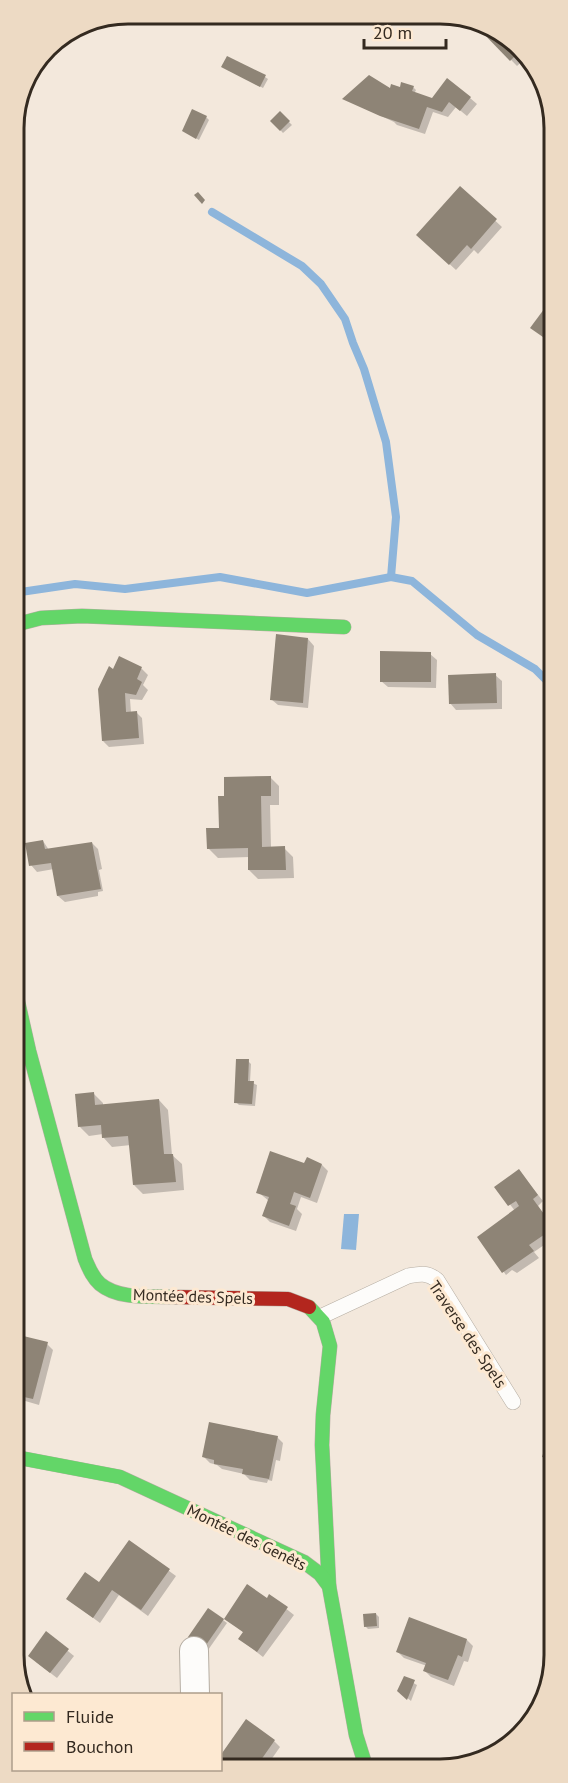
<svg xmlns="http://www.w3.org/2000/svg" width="568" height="1783" font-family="'PT Sans',sans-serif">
	<rect width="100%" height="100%" fill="#f3e8dc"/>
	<g fill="#8db5db">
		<polygon points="344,1214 359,1214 356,1250 341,1249"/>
		<polygon points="306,1758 310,1759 310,1767 285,1767"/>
	</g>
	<g fill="#0003">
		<polygon points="483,26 521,47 527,57 517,66 481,29"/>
		<polygon points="223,67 265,77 268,79 263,88"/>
		<polygon points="413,87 416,90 414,94 432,100 470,98 477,104 467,116 456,107 448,117 433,112 425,134 397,125 394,122 345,99 391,90 406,91"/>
		<polygon points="280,113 292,125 283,133 272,121"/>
		<polygon points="206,117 209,120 199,140 184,131"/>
		<polygon points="460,188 502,227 478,254 474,250 456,270 418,235"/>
		<polygon points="308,639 314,646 308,708 278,705 271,699"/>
		<polygon points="430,654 437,660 436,688 388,687 381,681"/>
		<polygon points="120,658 142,669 148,675 143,685 148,690 142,700 130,699 131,713 136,712 142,718 144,744 109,747 103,741 114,671"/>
		<polygon points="14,675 22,682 14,703"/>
		<polygon points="495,675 502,681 502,709 456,710 450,703"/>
		<polygon points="14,705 24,710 15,738"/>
		<polygon points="270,777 279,786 279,805 270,805 271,848 284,848 293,857 294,878 258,879 249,870 249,857 218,858 209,849 220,829 226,797"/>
		<polygon points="43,841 49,850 92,843 98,849 102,869 99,870 103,891 98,892 98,896 65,902 58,896 54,869 37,872 31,865"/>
		<polygon points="248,1061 251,1064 250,1082 257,1085 255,1106 239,1105 236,1102"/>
		<polygon points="94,1094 103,1103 103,1105 159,1100 168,1110 172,1155 182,1164 184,1190 143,1194 134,1185 131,1145 112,1147 103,1137 103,1134 89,1136 80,1127"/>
		<polygon points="305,1165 322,1165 328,1171 317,1203 301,1197 297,1209 302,1214 296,1231 270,1222 264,1216 269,1201 258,1192"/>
		<polygon points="519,1171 543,1201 538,1206 554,1228 554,1238 534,1252 539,1258 517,1273 512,1270 506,1275 479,1237 515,1211 497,1187"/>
		<polygon points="15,1335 47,1344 53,1350 39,1405 15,1398"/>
		<polygon points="554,1434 554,1464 544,1457"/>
		<polygon points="277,1437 283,1443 280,1461 276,1460 272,1481 268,1480 267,1483 250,1480 244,1474 222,1469 217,1465 210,1463 204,1457"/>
		<polygon points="129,1542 176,1576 148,1616 119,1595 100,1623 68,1599 100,1584"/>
		<polygon points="270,1596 294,1615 263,1657 240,1639 244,1633 226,1618 267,1600"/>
		<polygon points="209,1610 227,1623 208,1650 193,1640"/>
		<polygon points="376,1614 379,1617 379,1628 368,1629 365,1626"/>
		<polygon points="47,1634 74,1656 57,1678 36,1662"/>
		<polygon points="467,1640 473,1646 468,1662 464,1661 454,1686 431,1677 425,1671 427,1666 404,1658 398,1652"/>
		<polygon points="404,1678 417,1685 411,1701 399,1691"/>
		<polygon points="274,1741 280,1747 266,1767 220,1767 224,1759"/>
	</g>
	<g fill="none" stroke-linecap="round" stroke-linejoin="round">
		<g stroke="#8db5db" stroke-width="8">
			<polyline points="212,212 302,266 321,284 345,319 353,343 364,369 386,442 396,517 391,577"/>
			<polyline points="14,593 75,584 125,589 220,577 307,593 391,577 412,581 477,635 535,669 553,687"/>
		</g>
	</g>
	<g fill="#8e8476">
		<polygon points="481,26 521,47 522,49 510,61 479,29"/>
		<polygon points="227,56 266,75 260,87 221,67"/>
		<polygon points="369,75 390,88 391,84 400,87 401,82 414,86 412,91 432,98 447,78 471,97 460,111 449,102 442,112 427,107 419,129 380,116 342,99"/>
		<polygon points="192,109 207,116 196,139 182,131"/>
		<polygon points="280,111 290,121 280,131 270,121"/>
		<polygon points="460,186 497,219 471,249 467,245 449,265 416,235"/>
		<polygon points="198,192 205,200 202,204 194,195"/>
		<polygon points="553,297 553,344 530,328"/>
		<polygon points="276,634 308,638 303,703 270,700"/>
		<polygon points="380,651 431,652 431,682 380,682"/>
		<polygon points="119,656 142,667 137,679 142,682 136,695 125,693 126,712 137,711 139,738 102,741 98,689 109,666 113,669"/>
		<polygon points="496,673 497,703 449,704 448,675"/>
		<polygon points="14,703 21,706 15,725 14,725"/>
		<polygon points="271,776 271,796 261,796 262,847 285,846 286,870 248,870 248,848 207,849 206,828 219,828 218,796 224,796 224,777"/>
		<polygon points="43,840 45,849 92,842 101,889 57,896 51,863 29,866 25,843"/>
		<polygon points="553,1010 553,1028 548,1029 545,1011"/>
		<polygon points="236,1059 249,1059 248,1081 254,1081 252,1104 234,1103"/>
		<polygon points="94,1092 95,1105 159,1099 164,1154 173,1154 176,1182 133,1185 128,1136 102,1138 101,1125 78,1127 75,1094"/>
		<polygon points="270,1151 304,1163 307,1157 322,1164 310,1198 294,1192 290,1204 296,1206 289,1226 262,1216 269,1197 256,1193"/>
		<polygon points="519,1169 538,1195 533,1199 554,1228 529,1245 534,1251 502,1273 477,1237 519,1206 516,1201 508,1206 494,1187"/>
		<polygon points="15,1334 48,1342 33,1399 15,1395"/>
		<polygon points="209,1422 278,1436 269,1479 242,1474 243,1469 214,1464 214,1460 202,1457"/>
		<polygon points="550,1431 554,1432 554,1460 542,1457"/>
		<polygon points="129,1540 170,1569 141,1610 112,1590 93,1618 66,1599 85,1572 99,1582"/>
		<polygon points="247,1584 267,1598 269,1594 288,1607 257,1652 238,1639 243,1632 224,1619"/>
		<polygon points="208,1608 224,1619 204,1648 188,1637"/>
		<polygon points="376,1613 377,1626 364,1627 363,1614"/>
		<polygon points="409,1617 467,1639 462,1657 458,1655 448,1680 423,1671 426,1663 396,1652"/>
		<polygon points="46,1631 69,1649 50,1673 28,1656"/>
		<polygon points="404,1676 415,1680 407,1700 397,1691"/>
		<polygon points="246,1719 275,1740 256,1767 220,1767 223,1759 220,1756"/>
	</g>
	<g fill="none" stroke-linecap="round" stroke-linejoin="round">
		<g stroke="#b5ada2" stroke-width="16">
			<path id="lane" d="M320,1317L408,1276C419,1274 427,1272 437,1280L513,1402"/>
		</g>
		<g stroke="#b5ada2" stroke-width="30">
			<polyline id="street" points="194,1651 195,1694"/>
		</g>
		<g stroke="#b5ada2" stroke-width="15">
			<g id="fast">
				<polyline points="14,625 41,618 82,616 344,627"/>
				<path d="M15,989L29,1051L85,1259C89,1268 92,1277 100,1284C119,1300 152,1296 175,1297"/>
				<polyline points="309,1307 323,1322 330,1346 323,1415 322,1445 329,1586"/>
				<polyline points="15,1457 120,1477 304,1562 320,1574 329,1586 356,1735 366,1767"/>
			</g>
		</g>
		<g stroke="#b5ada2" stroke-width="15">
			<polyline id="jam" points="175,1297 288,1299 309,1307"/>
		</g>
		<use href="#lane" stroke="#fdfcfa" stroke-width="15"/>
		<use href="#street" stroke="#fdfcfa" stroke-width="28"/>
		<use href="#fast" stroke="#63d668" stroke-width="14"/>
		<use href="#jam" stroke="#b3261e" stroke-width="14"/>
	</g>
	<g text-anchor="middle" stroke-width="6" stroke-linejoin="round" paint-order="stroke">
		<g font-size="16" fill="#342a20" stroke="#fde9d2">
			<text transform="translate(193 1296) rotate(2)" y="6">Montée des Spels</text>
			<text transform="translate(468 1334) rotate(56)" y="6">Traverse des Spels</text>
			<text transform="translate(247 1537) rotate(26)" y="6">Montée des Genêts</text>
		</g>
	</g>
	<path d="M0 0H568V1783H0ZM128 24H440A104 104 0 0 1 544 128V1655A104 104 0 0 1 440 1759H128A104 104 0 0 1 24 1655V128A104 104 0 0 1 128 24Z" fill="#eddac4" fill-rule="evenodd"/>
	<path fill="none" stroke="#342a20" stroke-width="3" d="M128 24H440A104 104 0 0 1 544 128V1655A104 104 0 0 1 440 1759H128A104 104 0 0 1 24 1655V128A104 104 0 0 1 128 24Z"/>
	<rect x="12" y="1693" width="210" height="78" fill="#fde9d2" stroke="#ad9d8b" stroke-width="1.5"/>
	<rect x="24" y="1712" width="30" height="9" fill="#63d668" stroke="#ad9d8b" stroke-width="1.5"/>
	<text x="66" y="1723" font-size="18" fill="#342a20">Fluide</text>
	<rect x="24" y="1742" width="30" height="9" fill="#b3261e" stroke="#ad9d8b" stroke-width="1.5"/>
	<text x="66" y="1753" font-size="18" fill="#342a20">Bouchon</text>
	<path d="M364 39v9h82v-9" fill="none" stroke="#342a20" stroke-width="3"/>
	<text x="373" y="39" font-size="18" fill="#342a20" stroke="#fde9d2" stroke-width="4.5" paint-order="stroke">20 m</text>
</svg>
